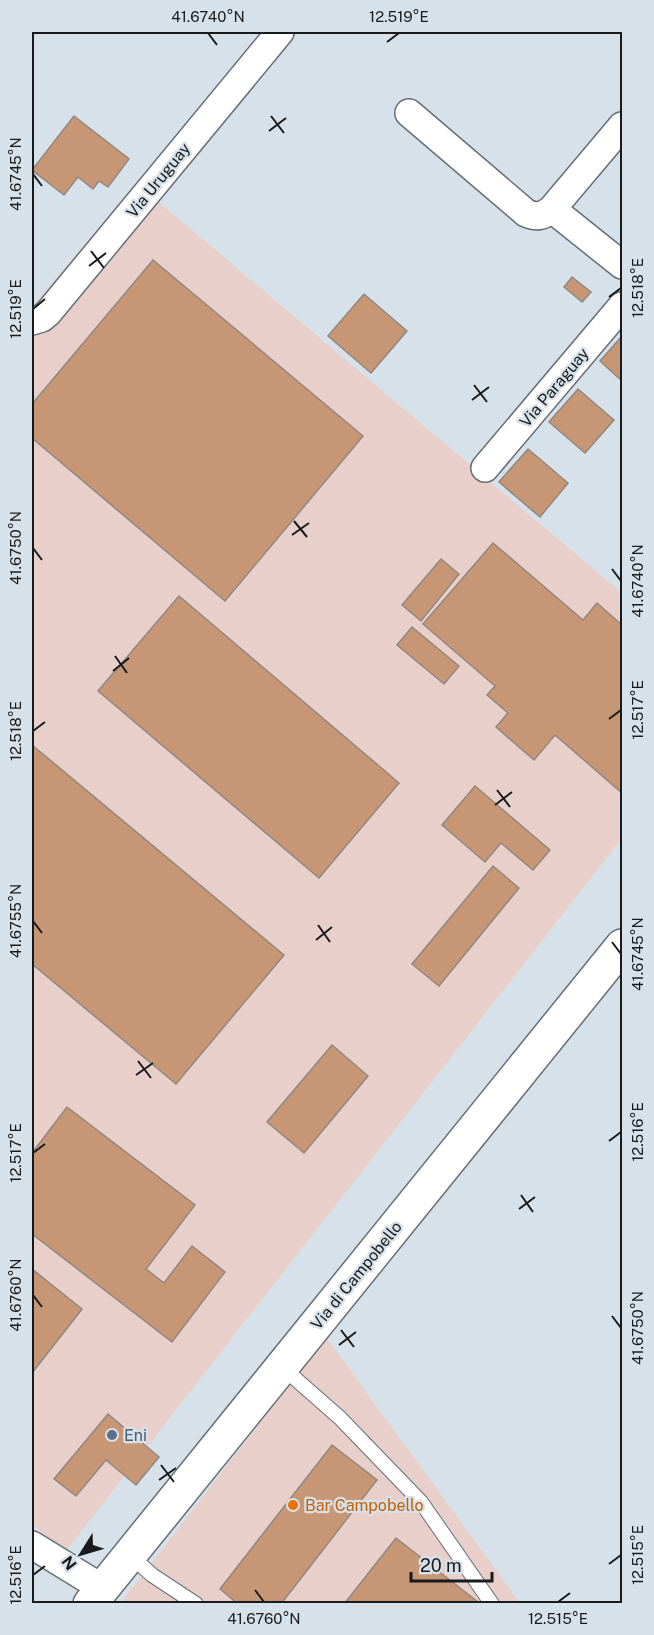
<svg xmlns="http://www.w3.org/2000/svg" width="654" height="1635" font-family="'Public Sans',sans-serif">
	<rect width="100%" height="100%" fill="#d7e1e9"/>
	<g fill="#e9cfca">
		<polygon points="136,183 622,593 622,838 65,1552 32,1524 32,307"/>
		<polygon points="326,1337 520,1603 120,1604"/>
	</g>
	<g fill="#c79675" stroke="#918780" stroke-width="1.5">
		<polygon points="74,116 129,159 108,187 99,181 93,189 78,177 64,195 32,170"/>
		<polygon points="153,260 363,436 225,601 32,438 32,404"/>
		<polygon points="572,277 591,292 582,302 564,287"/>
		<polygon points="364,294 407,331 371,373 328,336"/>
		<polygon points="622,336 622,381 600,361"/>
		<polygon points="578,389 614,420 585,453 549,422"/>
		<polygon points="528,449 568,483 540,517 499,482"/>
		<polygon points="493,543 583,620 597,603 622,625 622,793 555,735 534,760 496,727 508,713 487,695 495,686 423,624"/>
		<polygon points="441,559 459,574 421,621 402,605"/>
		<polygon points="179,596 399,783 319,878 98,691"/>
		<polygon points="412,627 459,666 444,684 397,645"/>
		<polygon points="32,745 284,955 176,1084 32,964"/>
		<polygon points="475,786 550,850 533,870 501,843 485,862 442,825"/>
		<polygon points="493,866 519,888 439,986 412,964"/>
		<polygon points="332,1045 368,1076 304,1153 267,1122"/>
		<polygon points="67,1107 195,1205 146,1269 164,1283 192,1246 225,1272 172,1342 32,1234 32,1153"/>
		<polygon points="32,1269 82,1309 32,1373"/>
		<polygon points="108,1414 159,1457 136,1485 106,1460 76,1496 54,1479"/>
		<polygon points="332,1445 377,1480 281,1604 238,1604 220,1589"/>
		<polygon points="396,1538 478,1602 476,1604 344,1604"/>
	</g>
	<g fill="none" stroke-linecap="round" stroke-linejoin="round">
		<g stroke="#666e76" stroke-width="16">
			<g id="lane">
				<polyline points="282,1367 340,1418 421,1502 492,1604"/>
				<polyline points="130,1555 152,1575 196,1604"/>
			</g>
		</g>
		<g stroke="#666e76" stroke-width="30">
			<g id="street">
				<path d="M409,113L526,213C537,218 543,216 552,209L622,265"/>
				<polyline points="552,209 622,126"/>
				<polyline points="32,321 42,318 48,313 280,32"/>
				<polyline points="485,468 622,306"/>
				<polyline points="32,1545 102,1588"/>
			</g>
		</g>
		<g stroke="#666e76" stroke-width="36">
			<polyline id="secondary" points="90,1604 622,946"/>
		</g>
		<use href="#lane" stroke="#fff" stroke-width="14"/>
		<use href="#street" stroke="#fff" stroke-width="27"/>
		<use href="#secondary" stroke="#fff" stroke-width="33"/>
	</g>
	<path fill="none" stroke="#181b1e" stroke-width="2" d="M208,33L217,45M387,42L399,33M271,116L284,133M269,131L286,118M33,174L42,186M91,251L104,268M89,266L106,253M609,297L621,288M33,309L45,299M474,385L487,402M472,400L489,387M294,521L307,537M292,535L309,523M33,548L42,560M612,569L621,581M115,656L127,673M113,671L129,658M609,719L621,710M33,731L45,722M497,790L510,807M495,805L512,792M33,921L42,933M318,925L330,942M316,940L332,927M612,942L621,954M138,1061L151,1078M136,1075L153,1063M609,1141L621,1132M33,1153L45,1144M521,1195L533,1212M519,1209L535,1197M33,1295L42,1307M612,1316L621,1328M341,1330L354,1347M339,1345L356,1332M161,1465L174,1482M159,1480L176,1468M609,1564L621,1555M33,1575L45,1566M255,1590L264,1602M558,1602L570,1593"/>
	<circle fill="#5c6f8a" stroke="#d7e1e9" stroke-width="2" cx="112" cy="1435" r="6"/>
	<circle fill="#e8710a" stroke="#d7e1e9" stroke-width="2" cx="293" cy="1505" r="6"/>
	<g text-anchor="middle" stroke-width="4.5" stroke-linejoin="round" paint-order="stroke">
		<g font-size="16" fill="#181b1e" stroke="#d7e1e9">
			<text transform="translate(158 180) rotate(-51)" y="6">Via Uruguay</text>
			<text transform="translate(554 387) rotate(-50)" y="6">Via Paraguay</text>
			<text transform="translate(356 1275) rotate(-51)" y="6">Via di Campobello</text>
		</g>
		<g font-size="16" fill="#4e5e75" stroke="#d7e1e9" text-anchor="start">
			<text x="124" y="1441">Eni</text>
		</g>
		<g font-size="16" fill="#c56008" stroke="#d7e1e9" text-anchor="start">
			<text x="305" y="1511">Bar Campobello</text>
		</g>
	</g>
	<rect width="654" height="1635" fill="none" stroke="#d7e1e9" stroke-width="66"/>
	<g transform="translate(81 1554) rotate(233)" stroke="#d7e1e9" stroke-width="4.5" paint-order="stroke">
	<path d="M0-4.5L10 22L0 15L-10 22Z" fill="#181b1e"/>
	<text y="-9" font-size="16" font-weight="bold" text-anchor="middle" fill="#181b1e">N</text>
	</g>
	<path d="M411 1572v9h81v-9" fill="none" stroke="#181b1e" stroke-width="3"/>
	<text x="420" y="1572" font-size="18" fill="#181b1e" stroke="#d7e1e9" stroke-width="4.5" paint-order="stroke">20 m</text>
	<rect x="33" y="33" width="588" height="1569" fill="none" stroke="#181b1e" stroke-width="2"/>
	<g font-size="15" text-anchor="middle" fill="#181b1e">
		<text x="208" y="22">41.6740°N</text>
		<text x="399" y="22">12.519°E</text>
		<text transform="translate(16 174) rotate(-90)" y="5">41.6745°N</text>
		<text transform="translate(638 288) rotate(-90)" y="5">12.518°E</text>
		<text transform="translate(16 309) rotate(-90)" y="5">12.519°E</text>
		<text transform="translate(16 548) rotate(-90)" y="5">41.6750°N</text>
		<text transform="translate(638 581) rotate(-90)" y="5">41.6740°N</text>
		<text transform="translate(638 710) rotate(-90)" y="5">12.517°E</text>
		<text transform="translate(16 731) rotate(-90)" y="5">12.518°E</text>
		<text transform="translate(16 921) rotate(-90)" y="5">41.6755°N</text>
		<text transform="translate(638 954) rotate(-90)" y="5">41.6745°N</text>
		<text transform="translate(638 1132) rotate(-90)" y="5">12.516°E</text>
		<text transform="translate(16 1153) rotate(-90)" y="5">12.517°E</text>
		<text transform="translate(16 1295) rotate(-90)" y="5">41.6760°N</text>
		<text transform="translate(638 1328) rotate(-90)" y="5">41.6750°N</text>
		<text transform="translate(638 1555) rotate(-90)" y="5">12.515°E</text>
		<text transform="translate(16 1575) rotate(-90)" y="5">12.516°E</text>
		<text x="264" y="1624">41.6760°N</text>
		<text x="558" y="1624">12.515°E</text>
	</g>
</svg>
